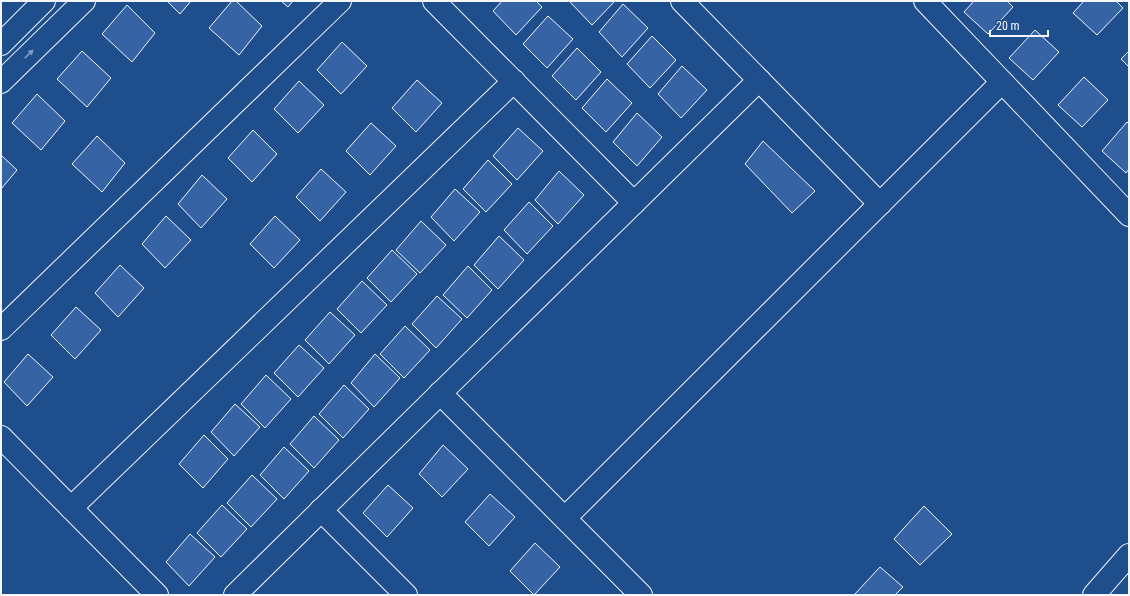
<svg xmlns="http://www.w3.org/2000/svg" width="1130" height="596" font-family="'Roboto Condensed',sans-serif">
	<rect width="100%" height="100%" fill="#1f4e8c"/>
	<g fill="#3563a3" stroke="#f2f6ff">
		<polygon points="167,1 191,1 180,14"/>
		<polygon points="232,1 236,1 262,26 239,55 209,28"/>
		<polygon points="281,1 293,1 288,7"/>
		<polygon points="502,1 536,1 542,7 516,35 493,11"/>
		<polygon points="569,1 615,1 592,25"/>
		<polygon points="974,1 1007,1 1013,7 988,34 964,12"/>
		<polygon points="1084,1 1116,1 1123,8 1097,35 1073,13"/>
		<polygon points="623,4 648,28 622,57 599,32"/>
		<polygon points="127,5 155,33 132,62 102,34"/>
		<polygon points="548,16 573,39 547,68 523,44"/>
		<polygon points="1035,30 1059,52 1033,80 1009,58"/>
		<polygon points="652,36 676,60 650,88 627,64"/>
		<polygon points="342,42 367,66 341,94 317,70"/>
		<polygon points="577,48 601,72 576,100 552,76"/>
		<polygon points="82,51 111,78 87,107 57,79"/>
		<polygon points="1129,51 1129,67 1121,59"/>
		<polygon points="682,66 707,90 681,118 658,94"/>
		<polygon points="1084,77 1108,100 1082,127 1058,105"/>
		<polygon points="607,79 632,103 606,132 582,108"/>
		<polygon points="417,80 442,103 416,132 392,108"/>
		<polygon points="299,81 324,105 298,133 274,109"/>
		<polygon points="37,94 65,121 41,150 12,123"/>
		<polygon points="637,113 662,137 637,166 613,142"/>
		<polygon points="1127,122 1129,124 1129,169 1126,173 1102,151"/>
		<polygon points="371,123 396,146 370,175 346,151"/>
		<polygon points="518,128 543,151 517,180 493,156"/>
		<polygon points="253,130 277,154 252,182 228,158"/>
		<polygon points="97,136 125,163 102,192 72,164"/>
		<polygon points="763,141 815,191 792,213 745,164"/>
		<polygon points="1,155 17,170 1,189"/>
		<polygon points="488,160 512,184 486,212 463,189"/>
		<polygon points="321,169 346,192 320,221 296,197"/>
		<polygon points="559,171 584,195 558,224 535,200"/>
		<polygon points="202,175 227,199 201,228 178,204"/>
		<polygon points="455,189 480,212 454,241 431,217"/>
		<polygon points="529,202 553,226 527,254 504,230"/>
		<polygon points="166,216 191,240 165,268 142,244"/>
		<polygon points="275,216 300,240 274,268 250,244"/>
		<polygon points="421,221 446,245 420,273 396,250"/>
		<polygon points="499,236 524,260 498,289 474,265"/>
		<polygon points="392,250 417,274 391,302 367,278"/>
		<polygon points="120,265 144,288 118,317 95,293"/>
		<polygon points="468,266 492,290 467,318 443,295"/>
		<polygon points="362,281 387,305 361,333 337,309"/>
		<polygon points="437,296 462,319 436,348 412,324"/>
		<polygon points="76,307 101,330 75,359 51,335"/>
		<polygon points="330,312 355,335 329,364 305,340"/>
		<polygon points="405,326 430,350 404,378 380,354"/>
		<polygon points="299,345 324,368 298,397 274,373"/>
		<polygon points="28,354 53,377 27,406 4,382"/>
		<polygon points="375,354 400,378 374,407 351,383"/>
		<polygon points="266,375 291,399 265,428 241,404"/>
		<polygon points="344,385 369,409 343,438 319,414"/>
		<polygon points="235,404 260,427 234,456 211,432"/>
		<polygon points="314,416 339,440 314,468 290,444"/>
		<polygon points="204,435 228,459 203,488 179,464"/>
		<polygon points="443,445 468,469 442,497 419,474"/>
		<polygon points="284,447 309,471 284,499 260,475"/>
		<polygon points="252,475 277,499 251,527 227,503"/>
		<polygon points="388,485 413,508 387,537 363,513"/>
		<polygon points="490,494 515,517 489,546 465,522"/>
		<polygon points="222,505 247,529 221,557 197,533"/>
		<polygon points="924,506 952,534 920,565 894,539"/>
		<polygon points="190,534 215,557 189,586 166,562"/>
		<polygon points="535,543 560,567 534,595 510,571"/>
		<polygon points="880,567 903,587 895,595 854,595"/>
	</g>
	<g fill="none" stroke-linecap="round" stroke-linejoin="round">
		<g stroke="#f2f6ff" stroke-width="24">
			<g id="minor">
				<polyline points="434,1 634,203"/>
				<polyline points="682,1 880,204"/>
				<polyline points="925,1 1129,215"/>
				<polyline points="1,44 44,1"/>
				<polyline points="1,82 84,1"/>
				<polyline points="1,329 340,1"/>
				<polyline points="440,393 641,595"/>
				<polyline points="1,437 157,595"/>
				<polyline points="71,508 514,81"/>
				<polyline points="321,510 406,595"/>
				<polyline points="565,518 1002,82"/>
				<polyline points="235,595 759,80"/>
				<polyline points="1094,595 1129,555"/>
			</g>
		</g>
		<use href="#minor" stroke="#1f4e8c" stroke-width="22"/>
	</g>
	<defs><path id="oneway-solid" d="M-6-.8H1V-3.2L6.5 0L1 3.2V.8H-6Z"/></defs>
	<use fill="#7e9ac0" href="#oneway-solid" transform="translate(29 54) rotate(-44)"/>
	<rect width="1130" height="596" fill="none" stroke="#f2f6ff" stroke-width="4"/>
	<path d="M990 30v6h58v-6" fill="none" stroke="#f2f6ff" stroke-width="2"/>
	<text x="996" y="30" font-size="12" fill="#f2f6ff" stroke="#1f4e8c" stroke-width="3" paint-order="stroke">20 m</text>
</svg>
